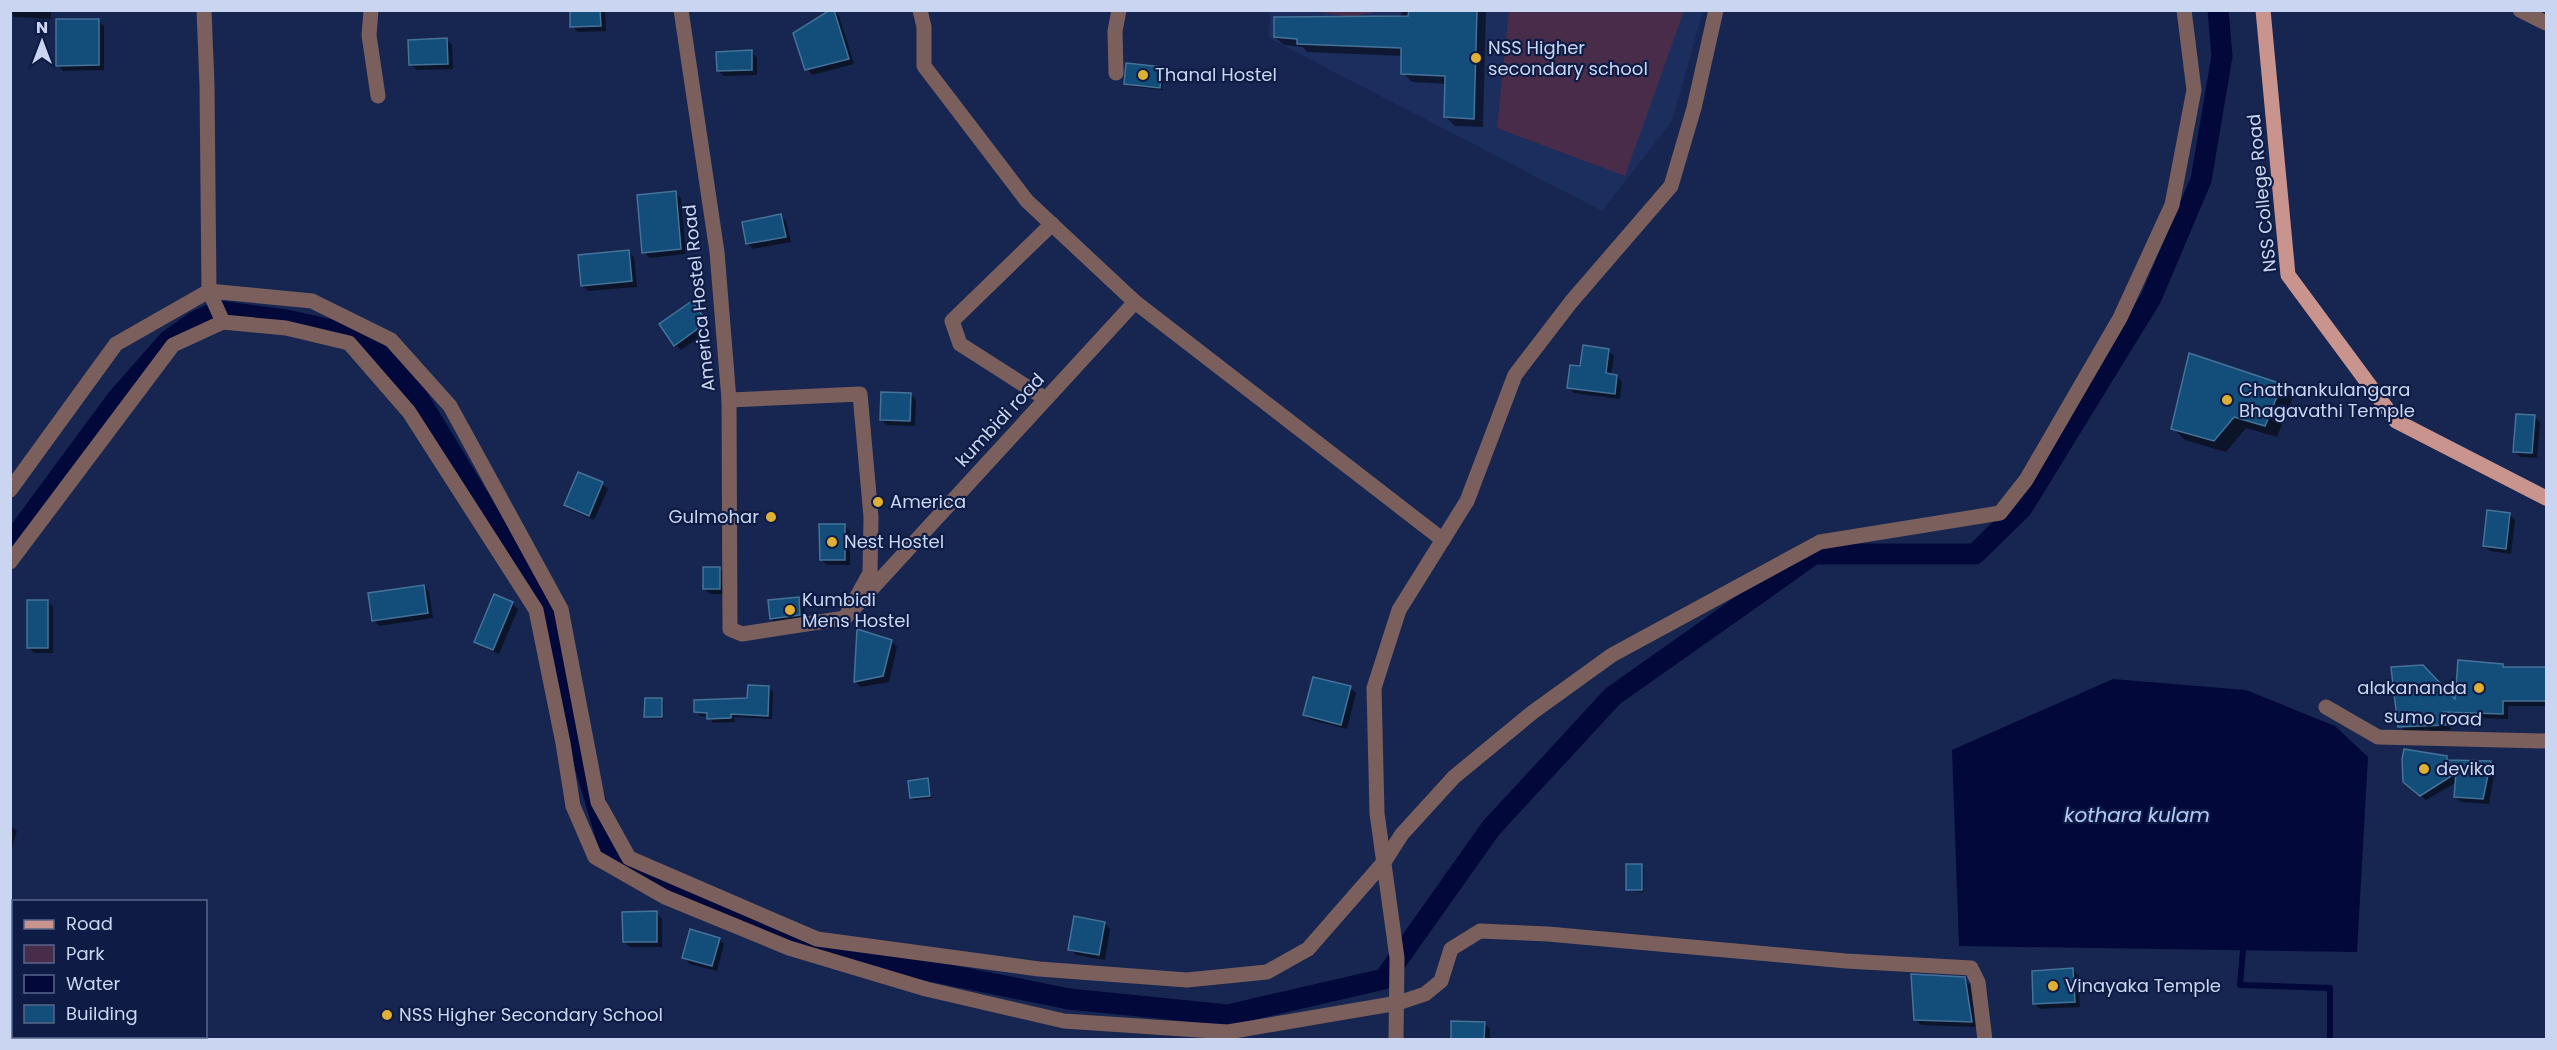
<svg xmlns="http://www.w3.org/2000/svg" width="2557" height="1050" font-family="Poppins,sans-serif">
	<rect width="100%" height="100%" fill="#172650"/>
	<polygon fill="#1c2e5e" points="1270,11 1703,11 1672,121 1602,211 1269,38"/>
	<g fill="#482c49">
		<polygon points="1509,10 1684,11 1625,176 1497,128"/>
		<polygon points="1313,11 1381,11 1350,17"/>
	</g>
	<polygon fill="#02083a" points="2113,679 2246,690 2335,726 2368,757 2357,952 1959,946 1952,750"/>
	<g fill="#0007">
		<polygon points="10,10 51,10 51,19 14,17"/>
		<polygon points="571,10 605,10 606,31 578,32 572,26"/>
		<polygon points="834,10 839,16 854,64 812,75 807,69"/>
		<polygon points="1402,10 1486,10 1483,127 1455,126 1446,117 1447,84 1412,82 1403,73 1403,56 1307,52 1303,47 1284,45 1275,37 1401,18"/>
		<polygon points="98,21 104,26 104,70 63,71 58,65"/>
		<polygon points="446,39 452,45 453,69 417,70 411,65"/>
		<polygon points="751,52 757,58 757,75 724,76 718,70"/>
		<polygon points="1162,68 1164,71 1162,90 1128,86 1126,83"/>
		<polygon points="675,193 681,198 686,254 650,258 644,252"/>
		<polygon points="781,216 786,221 791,242 753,249 748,244"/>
		<polygon points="628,252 634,257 637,287 588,291 582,286"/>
		<polygon points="697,309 711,329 681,350 675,345"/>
		<polygon points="1608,350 1614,356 1611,375 1617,376 1622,382 1620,399 1574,393 1569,388"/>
		<polygon points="2281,385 2293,397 2277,437 2246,428 2226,452 2185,440 2173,428"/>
		<polygon points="910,394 916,400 915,426 887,425 881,419"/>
		<polygon points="2534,416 2540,422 2537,458 2520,457 2515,451"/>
		<polygon points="602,484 608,489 594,520 571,510 565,505"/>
		<polygon points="2509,514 2515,520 2511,554 2490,551 2484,546"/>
		<polygon points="844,526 850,531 850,565 827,565 821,559"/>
		<polygon points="719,569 725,574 725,594 710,594 704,589"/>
		<polygon points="424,586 429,592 433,618 379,626 374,620"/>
		<polygon points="798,599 804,604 805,620 777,624 771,619"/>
		<polygon points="48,602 53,607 53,653 34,653 29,648"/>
		<polygon points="512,603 518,609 499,654 482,647 476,641"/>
		<polygon points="858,631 891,641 897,647 889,682 861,687 855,682"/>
		<polygon points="2502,665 2505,668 2546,668 2546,706 2508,706 2508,719 2449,717 2451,730 2406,732 2400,726 2456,702"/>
		<polygon points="769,688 773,692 772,719 734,717 735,722 713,723 709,716 700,716 696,711 749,699"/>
		<polygon points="1350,688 1356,693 1347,729 1311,720 1305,715"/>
		<polygon points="661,700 664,702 663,719 648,718 646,716"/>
		<polygon points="2447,758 2450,762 2490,762 2495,768 2489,804 2461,802 2455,797 2457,782 2426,800 2411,788"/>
		<polygon points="927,780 932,798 914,800 911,798"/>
		<polygon points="10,825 17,831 10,855"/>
		<polygon points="1641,866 1644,868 1643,892 1630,891 1627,889"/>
		<polygon points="656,913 662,919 662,947 630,947 624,942"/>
		<polygon points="1104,923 1110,929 1105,960 1076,955 1070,949"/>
		<polygon points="719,939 724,944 717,971 690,964 684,958"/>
		<polygon points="2072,969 2078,975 2080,1007 2040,1009 2034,1003"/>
		<polygon points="1964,979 1970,985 1977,1027 1921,1025 1915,1019"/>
		<polygon points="1484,1023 1490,1029 1490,1040 1452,1040"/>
	</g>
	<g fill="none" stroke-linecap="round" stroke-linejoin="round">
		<polyline stroke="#02083a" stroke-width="6" points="2243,950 2240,985 2330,988 2330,1040"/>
		<polyline stroke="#02083a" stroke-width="21" points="10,544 117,399 169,340 196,321 218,311 286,320 368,338 419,399 511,551 548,605 568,709 612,856 662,887 851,955 1069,999 1228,1015 1384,979 1491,828 1613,696 1814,554 1975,554 2022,508 2151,298 2201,180 2222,56 2218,10"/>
	</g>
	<g fill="#134e7a" stroke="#457298" stroke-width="1.5">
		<polygon points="570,10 600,10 601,26 570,27"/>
		<polygon points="830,10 834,10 849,59 805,70 793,33"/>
		<polygon points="1409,10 1477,10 1474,119 1444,117 1445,76 1401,74 1401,48 1297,44 1297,39 1274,37 1274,17 1408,16"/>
		<polygon points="56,19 99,19 99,65 56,66"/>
		<polygon points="447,38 448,64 409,65 408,40"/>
		<polygon points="752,50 752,70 717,71 716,52"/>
		<polygon points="1126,63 1162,67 1160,88 1124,84"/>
		<polygon points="676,191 681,249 642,253 637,195"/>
		<polygon points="781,214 786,237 746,244 742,222"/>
		<polygon points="629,250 632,281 581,286 578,255"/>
		<polygon points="692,301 707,322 674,346 659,324"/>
		<polygon points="1583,345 1609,349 1606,373 1617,375 1615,394 1567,388 1570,365 1580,366"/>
		<polygon points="2189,353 2282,384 2265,426 2234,417 2214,441 2171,429"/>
		<polygon points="881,392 911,393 910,421 880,420"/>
		<polygon points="2516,414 2535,415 2532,453 2513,452"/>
		<polygon points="578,472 603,482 589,516 564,505"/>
		<polygon points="2487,510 2510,513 2506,549 2483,546"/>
		<polygon points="819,524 845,524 845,560 820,560"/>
		<rect x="703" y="567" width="17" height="22"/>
		<polygon points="424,585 428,613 372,621 368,593"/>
		<polygon points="494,594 513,602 493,650 474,642"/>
		<polygon points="799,597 800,615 770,619 768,600"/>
		<rect x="27" y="600" width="21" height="48"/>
		<polygon points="857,629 892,640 883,676 854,682"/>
		<polygon points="2458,660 2503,664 2503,667 2547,667 2547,701 2503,701 2503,714 2444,712 2446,725 2398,727 2391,667 2423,665 2455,699"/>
		<polygon points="1313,677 1351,686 1341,725 1303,715"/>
		<polygon points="748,685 769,686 768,716 731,714 731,718 707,719 707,713 694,712 694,700 747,698"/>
		<polygon points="645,698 662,698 662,717 644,717"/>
		<polygon points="2404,749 2447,756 2447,760 2491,761 2483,799 2454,797 2456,773 2420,796 2403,782 2402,759"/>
		<polygon points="928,778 930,796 910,798 908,781"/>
		<rect x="1626" y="864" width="16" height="26"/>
		<polygon points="657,911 657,942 623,942 622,912"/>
		<polygon points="1074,916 1105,922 1099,955 1068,950"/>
		<polygon points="690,929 720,938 712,966 682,958"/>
		<polygon points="2073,968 2075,1002 2033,1004 2032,971"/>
		<polygon points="1911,974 1965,977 1972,1022 1914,1020"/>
		<polygon points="1451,1021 1485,1022 1484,1040 1451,1040"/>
	</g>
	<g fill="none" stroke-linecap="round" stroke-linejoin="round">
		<g stroke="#7a5f5c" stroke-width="15">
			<polyline points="204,10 207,85 209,291 223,322"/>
			<polyline points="371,10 369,35 378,96"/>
			<polyline points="681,10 717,252 729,400 860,394 871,517 870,573 845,618 1135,302"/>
			<polyline points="920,10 924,27 924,66 1027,201 1135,302 1443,540"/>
			<polyline points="2520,10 2546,23"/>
			<polyline points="1116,73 1115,31 1119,10"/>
			<polyline points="1046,399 960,344 952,321 1052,224"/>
			<polyline points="729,400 730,629 742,634 845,618"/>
			<polyline points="10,490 116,344 209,291 312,301 391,340 450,406 561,609 598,802 629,858 817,939 1039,969 1187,980 1267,972 1308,949 1384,862 1402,834 1454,777 1533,712 1612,655 1820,542 2000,513 2026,480 2120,318 2172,205 2194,90 2184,10"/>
			<polyline points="10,562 173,345 223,322 286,328 349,343 409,412 536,610 563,743 573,806 595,857 665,897 789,948 926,989 1064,1021 1228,1032 1398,1003 1425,994 1441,981 1451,949 1480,931 1548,934 1846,961 1971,968 1978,982 1985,1040"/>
			<polyline points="2326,707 2378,737 2546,741"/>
			<polyline points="1396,1040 1397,958 1377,813 1374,688 1399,610 1467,501 1515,375 1571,302 1671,186 1694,108 1716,10"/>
		</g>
		<polyline stroke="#ca948e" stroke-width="15" points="2263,10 2288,275 2396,421 2546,498"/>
	</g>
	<g fill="#e0b034" stroke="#0e1c45" stroke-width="2">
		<circle cx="1476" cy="58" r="6"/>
		<circle cx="1143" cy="75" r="6"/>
		<circle cx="2227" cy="400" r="6"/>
		<circle cx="878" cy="502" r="6"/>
		<circle cx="771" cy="517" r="6"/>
		<circle cx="832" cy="542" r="6"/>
		<circle cx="790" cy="610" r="6"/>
		<circle cx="2479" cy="688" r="6"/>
		<circle cx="2424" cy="769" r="6"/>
		<circle cx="2053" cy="986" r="6"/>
		<circle cx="387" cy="1015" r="6"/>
	</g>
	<g text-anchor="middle" stroke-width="4.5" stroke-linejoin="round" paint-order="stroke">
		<g font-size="18" fill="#cad6f1" stroke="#0e1c45" text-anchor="start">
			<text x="1488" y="54">NSS Higher<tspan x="1488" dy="21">secondary school</tspan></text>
			<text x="1155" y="81">Thanal Hostel</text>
			<text x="2239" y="396">Chathankulangara<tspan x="2239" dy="21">Bhagavathi Temple</tspan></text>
			<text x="890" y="508">America</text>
			<text x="759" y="523" text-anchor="end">Gulmohar</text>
			<text x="844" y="548">Nest Hostel</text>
			<text x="802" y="606">Kumbidi<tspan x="802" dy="21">Mens Hostel</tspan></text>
			<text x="2467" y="694" text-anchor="end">alakananda</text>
			<text x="2436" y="775">devika</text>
			<text x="2065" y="992">Vinayaka Temple</text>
			<text x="399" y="1021">NSS Higher Secondary School</text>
		</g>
		<g font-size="18" fill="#cad6f1" stroke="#0e1c45">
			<text transform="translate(2262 193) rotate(-96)" y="6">NSS College Road</text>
			<text transform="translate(699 298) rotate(-96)" y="6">America Hostel Road</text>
			<text transform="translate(1000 420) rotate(-47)" y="6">kumbidi road</text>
			<text transform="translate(2433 718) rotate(2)" y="6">sumo road</text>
		</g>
		<g font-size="20" font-style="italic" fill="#b5cbfd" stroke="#0e1c45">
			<text x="2137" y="822">kothara kulam</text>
		</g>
	</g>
	<rect width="2557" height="1050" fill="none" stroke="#cad6f1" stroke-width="24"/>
	<rect x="12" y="900" width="195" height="138" fill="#0e1c45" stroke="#59668a" stroke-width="1.5"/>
	<rect x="24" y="920" width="30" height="9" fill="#ca948e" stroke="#59668a" stroke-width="1.5"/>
	<text x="66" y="930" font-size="18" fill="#cad6f1">Road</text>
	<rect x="24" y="945" width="30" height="18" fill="#482c49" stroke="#59668a" stroke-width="1.5"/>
	<text x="66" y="960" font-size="18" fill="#cad6f1">Park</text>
	<rect x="24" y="975" width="30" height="18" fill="#02083a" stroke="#59668a" stroke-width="1.5"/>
	<text x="66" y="990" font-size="18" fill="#cad6f1">Water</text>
	<rect x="24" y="1005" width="30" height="18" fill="#134e7a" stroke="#59668a" stroke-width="1.5"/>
	<text x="66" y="1020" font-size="18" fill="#cad6f1">Building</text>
	<g transform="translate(42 42)" stroke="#0e1c45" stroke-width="4.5" paint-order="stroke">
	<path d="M0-4.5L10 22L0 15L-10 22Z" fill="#cad6f1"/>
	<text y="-9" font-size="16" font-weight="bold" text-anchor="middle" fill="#cad6f1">N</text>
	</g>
</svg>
